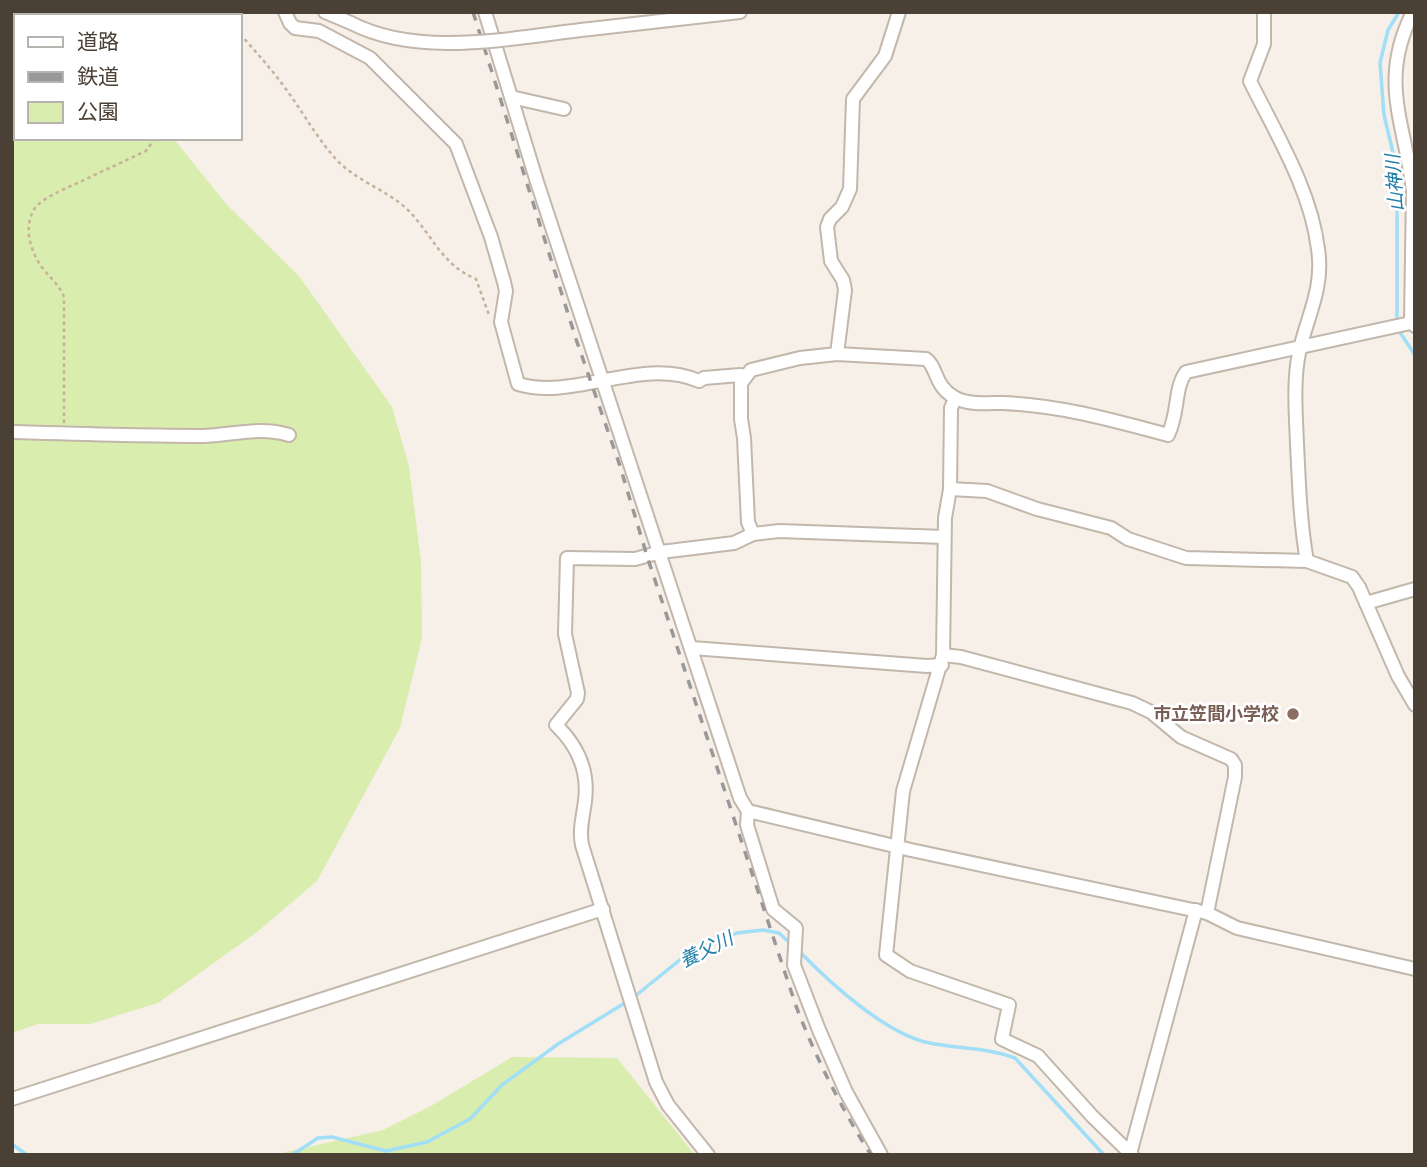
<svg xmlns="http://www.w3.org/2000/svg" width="1427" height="1167" font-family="'DejaVu Sans','Noto Sans JP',sans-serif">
	<rect width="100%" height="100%" fill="#f6f0e9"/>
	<g fill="#d9edae">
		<polygon points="12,12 121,12 122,16 16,16 16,138 173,138 227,205 299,276 392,407 409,466 421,561 422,638 400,728 317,881 257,932 158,1003 90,1024 38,1024 12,1033"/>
		<polygon points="512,1057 617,1058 695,1155 273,1155 383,1130 431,1106"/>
	</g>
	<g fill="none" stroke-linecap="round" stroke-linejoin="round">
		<g stroke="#a1def7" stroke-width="3.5">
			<polyline points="1397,317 1397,169 1384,115 1380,63 1388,30 1399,12"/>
			<polyline points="1399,331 1415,355"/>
			<path d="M800,952C830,983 883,1031 925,1042C956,1049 985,1047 1015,1058L1104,1155"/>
			<polyline points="634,997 681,959 737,933 763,930 779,933 791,944"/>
			<polyline points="12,1144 27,1155"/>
			<polyline points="292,1155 318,1138 332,1137 386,1151 427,1142 470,1119 502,1085 558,1044 628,1001"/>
		</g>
		<g stroke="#c2b7aa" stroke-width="16">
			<g id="minor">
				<path d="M285,12L290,23L295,28L319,31L370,58L456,144L491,237L504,282L506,291L501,322L518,384C574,401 642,356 699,381L704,378L740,375L745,376"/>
				<polyline points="325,12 351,23"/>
				<polyline points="485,12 537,182 740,798 748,811 911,850 1207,913 1237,928 1415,969"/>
				<path d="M1264,12V44L1250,81C1276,134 1311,190 1318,249C1324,289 1307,316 1299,353C1293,382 1296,415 1297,444C1299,483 1300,522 1307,561"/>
				<path d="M1413,12C1378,81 1405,123 1413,191L1411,322L1415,326"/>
				<polyline points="76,16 82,12"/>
				<polyline points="590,29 740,12"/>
				<polyline points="12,60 16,57"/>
				<polyline points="511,97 564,109"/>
				<polyline points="837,354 845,290 843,280 831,261 827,227 830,219 842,207 850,189 853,99 885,56 899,12"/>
				<polyline points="955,399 951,408 950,489 945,518 943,655 903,791 886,955 910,971 1009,1005 1002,1039 1038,1056 1092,1116 1132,1155"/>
				<path d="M12,432C76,434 139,436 203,436C232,435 260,426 289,435"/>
				<polyline points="950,489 987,491 1037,509 1111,528 1128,539 1186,558 1307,561 1352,577 1359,587 1398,676 1415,705"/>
				<path d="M753,534L748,522L744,438L741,419V383L751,370L800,358L837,354L926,359C937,366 934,386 954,397C966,405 988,403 1002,403C1059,405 1112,420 1168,435C1179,413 1174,388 1186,372L1415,322"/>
				<polyline points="1366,603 1415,589"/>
				<polyline points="692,648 927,666 942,665"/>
				<polyline points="943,655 961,657 1132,703 1151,712 1181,737 1231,759 1235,765 1235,777 1207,913"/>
				<polyline points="748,811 747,825 773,909 796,928 794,965 819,1030 846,1092 881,1155"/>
				<polyline points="12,1099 603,909"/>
				<polyline points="1130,1154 1196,910"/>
				<path d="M708,1155L668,1105L656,1082L582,845C579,829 583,817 585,801C589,770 578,746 556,725L577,699L578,693L565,634L567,558L635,559L661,552L734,543L753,534L779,531L944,537"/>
			</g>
		</g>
		<g stroke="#c6b19a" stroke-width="2.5" stroke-dasharray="3.5 3.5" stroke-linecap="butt">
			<path d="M240,34C257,53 274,72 288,92C304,114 317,138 335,158C355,181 388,190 409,211C433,236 442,265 476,279L489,315"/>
			<path d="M64,423V297C59,284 49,277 41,266C30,250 23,226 35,208C41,201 50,196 58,192L146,151L155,138"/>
		</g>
		<use href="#minor" stroke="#fff" stroke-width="12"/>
		<path stroke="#989898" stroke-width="3.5" stroke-dasharray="9 9" stroke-linecap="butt" d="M473,12L576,339L619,463L647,556L796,1006C816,1058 841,1108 871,1155"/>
		<g stroke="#c2b7aa" stroke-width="16" stroke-linecap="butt">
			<path id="minor-bridge" d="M351,23C421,59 515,37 590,29"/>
		</g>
		<use href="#minor-bridge" stroke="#fff" stroke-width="12"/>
	</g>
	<circle fill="#8d6e63" stroke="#fff" stroke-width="2.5" cx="1293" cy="714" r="7"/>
	<g text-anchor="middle" stroke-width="5" stroke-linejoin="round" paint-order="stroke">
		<g font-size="18" font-weight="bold" fill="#785e54" stroke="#fff" text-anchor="end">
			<text x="1279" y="720">市立笠間小学校</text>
		</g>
		<g font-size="19" font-style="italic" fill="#217fa7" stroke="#fff">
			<text transform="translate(1394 183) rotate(-94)" y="7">山神川</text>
			<text transform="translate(706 949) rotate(-26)" y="7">養父川</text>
		</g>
	</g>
	<rect width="1427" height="1167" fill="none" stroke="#4b4036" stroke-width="28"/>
	<rect x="14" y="14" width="228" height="126" fill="#ffffff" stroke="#b7b3af" stroke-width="2"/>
	<rect x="28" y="37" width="35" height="10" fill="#ffffff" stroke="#b7b3af" stroke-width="2"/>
	<text x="77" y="49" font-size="21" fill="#4b4036">道路</text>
	<rect x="28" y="72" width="35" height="10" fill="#989898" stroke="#b7b3af" stroke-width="2"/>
	<text x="77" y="84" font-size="21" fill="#4b4036">鉄道</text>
	<rect x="28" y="102" width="35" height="21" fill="#d9edae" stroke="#b7b3af" stroke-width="2"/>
	<text x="77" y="119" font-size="21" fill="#4b4036">公園</text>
</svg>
